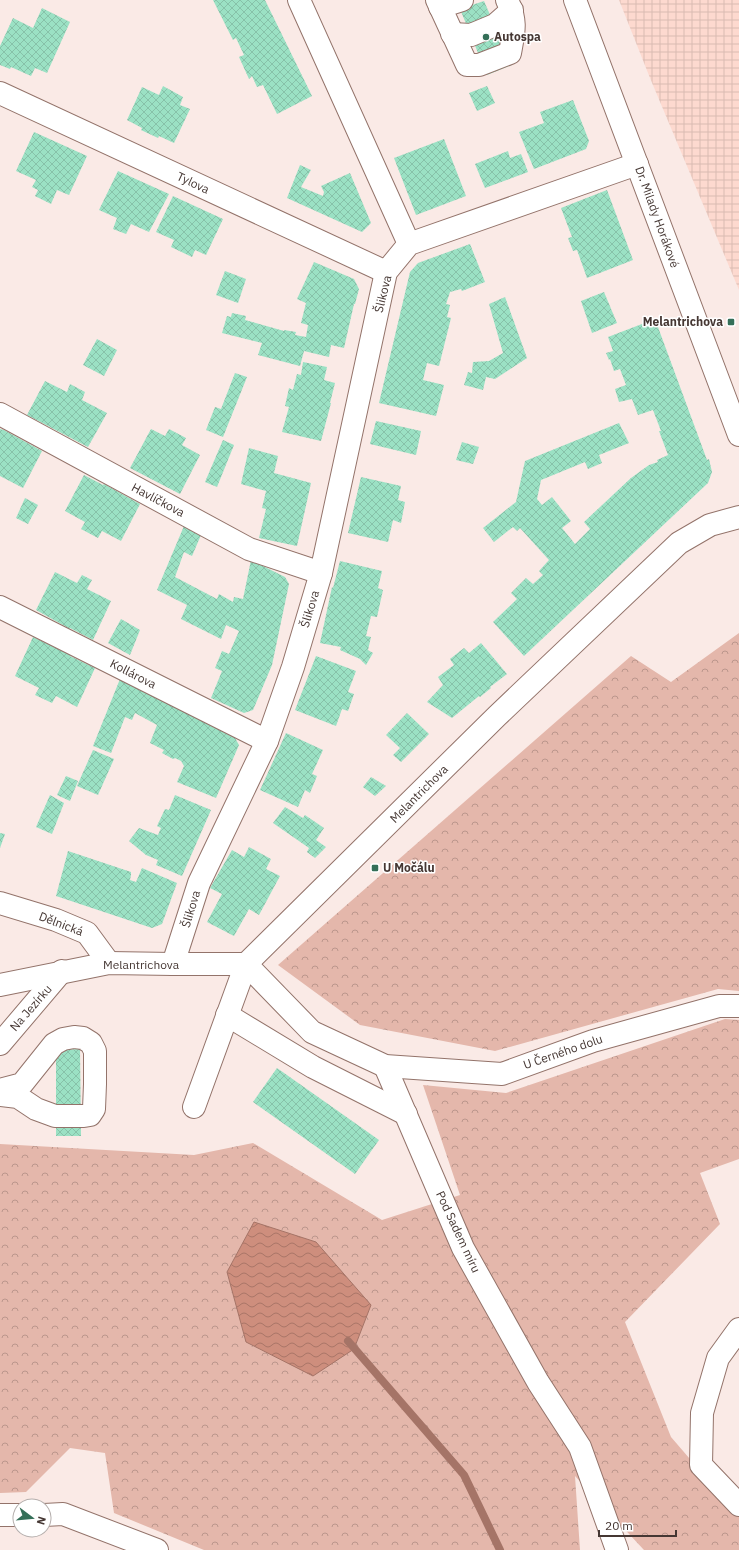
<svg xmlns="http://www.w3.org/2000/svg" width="739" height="1550" font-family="'IBM Plex Sans',sans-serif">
	<defs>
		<pattern id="industrial-grid" width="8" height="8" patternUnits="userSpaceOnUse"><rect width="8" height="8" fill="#fdd9cf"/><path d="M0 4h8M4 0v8" fill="none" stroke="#dabbb2"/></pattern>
		<pattern id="forest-crowns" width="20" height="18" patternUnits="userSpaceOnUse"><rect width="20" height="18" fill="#e4b7ab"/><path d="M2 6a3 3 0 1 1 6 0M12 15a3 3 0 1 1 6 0" fill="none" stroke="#bb968c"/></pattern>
		<pattern id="water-waves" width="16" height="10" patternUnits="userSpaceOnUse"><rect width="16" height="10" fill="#ce8e7d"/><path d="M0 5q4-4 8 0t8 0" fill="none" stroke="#a97567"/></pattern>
		<pattern id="building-cross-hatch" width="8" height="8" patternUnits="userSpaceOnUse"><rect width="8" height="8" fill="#9be1c4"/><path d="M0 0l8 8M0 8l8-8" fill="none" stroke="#87c2a9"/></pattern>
	</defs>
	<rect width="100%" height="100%" fill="#faeae6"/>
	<polygon fill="url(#industrial-grid)" points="619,0 739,0 739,290 650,78"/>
	<g fill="url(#forest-crowns)">
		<polygon points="739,633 739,991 718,989 495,1051 360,1025 278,965 631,656 671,682"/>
		<polygon points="725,1019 739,1020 739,1159 700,1173 720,1224 625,1322 671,1437 739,1516 739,1550 644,1550 575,1476 580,1550 204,1550 114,1513 105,1453 70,1448 26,1492 0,1493 0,1144 194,1155 253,1143 382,1220 460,1195 423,1085 506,1093"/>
	</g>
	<polygon fill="url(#water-waves)" stroke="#a57467" points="254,1222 316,1242 371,1305 354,1349 313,1376 246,1342 227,1272"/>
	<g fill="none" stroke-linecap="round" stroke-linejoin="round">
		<polyline stroke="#a57467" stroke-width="8" points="348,1341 464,1475 500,1550"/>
	</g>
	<g fill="url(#building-cross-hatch)">
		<polygon points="213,0 265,0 312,96 277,114 263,85 257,87 252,76 249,79 239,57 244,55 236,38 233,40"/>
		<polygon points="484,1 512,65 487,75 460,9"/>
		<polygon points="42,8 70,22 47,73 35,68 31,76 11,67 10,69 0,65 0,46 13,18 33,28"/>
		<polygon points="163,86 183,97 180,105 190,109 174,143 159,136 158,138 141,130 142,128 127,120 142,87 159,95"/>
		<polygon points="487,86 495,103 477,111 469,93"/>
		<polygon points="573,100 589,141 586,149 534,169 519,132 544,123 540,112"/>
		<polygon points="34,132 87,156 69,195 57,190 51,204 35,196 38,190 32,187 36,180 16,171"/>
		<polygon points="444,139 466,196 416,215 394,158"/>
		<polygon points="508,151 510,158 521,154 528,172 485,188 475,164"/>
		<polygon points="300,165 311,170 301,187 323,196 324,192 321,186 350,173 371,223 362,232 287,198"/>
		<polygon points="118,171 169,194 149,232 131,224 126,234 113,229 117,218 99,210"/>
		<polygon points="607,190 633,260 587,278 577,250 573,251 568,238 572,237 561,208"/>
		<polygon points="173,196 223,219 206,255 195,250 192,257 171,247 174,240 156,232"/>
		<polygon points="470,244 485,282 462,291 461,289 450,292 446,304 450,305 447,317 451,318 439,366 427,363 423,380 444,385 436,416 379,403 410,272 418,263"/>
		<polygon points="314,262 354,279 359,289 355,304 354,304 344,348 331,345 329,357 304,351 300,366 258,355 262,343 222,333 227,316 231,317 232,313 246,316 245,320 284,331 284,330 296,332 295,335 306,337 308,325 301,323 306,303 297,299"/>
		<polygon points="225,271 246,279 238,303 216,295"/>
		<polygon points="604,292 617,323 592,333 581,301"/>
		<polygon points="505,297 527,358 495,379 486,377 483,390 464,385 468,372 472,373 473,362 489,361 503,353 489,304"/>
		<polygon points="655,319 707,460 709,459 712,472 708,483 524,656 493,622 517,599 511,593 526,578 533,584 543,575 539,571 549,560 520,528 517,531 513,527 494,542 483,528 516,502 525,461 619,423 629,443 599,455 602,463 588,469 585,462 541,480 537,499 542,505 552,497 571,521 562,528 575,544 590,529 584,522 631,478 649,465 658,462 657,460 668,455 659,431 661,431 653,410 638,415 632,399 619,402 615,389 626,385 620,369 614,371 610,359 609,360 606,353 613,351 608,337"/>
		<polygon points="97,339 117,350 104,376 83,365"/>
		<polygon points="303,362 327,367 324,380 335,383 330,403 331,403 321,441 282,432 289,407 285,406 289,388 293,390 297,374 301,375"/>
		<polygon points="235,373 247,377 223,437 206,430 215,407 221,409"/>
		<polygon points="45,381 67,392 70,384 85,392 82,400 107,413 88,447 27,415"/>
		<polygon points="376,421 421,431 416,455 370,444"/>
		<polygon points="0,429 4,430 42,451 23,488 0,476"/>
		<polygon points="151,429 165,436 169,429 186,438 182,445 200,455 180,494 130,468"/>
		<polygon points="223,440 234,445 217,487 205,482"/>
		<polygon points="462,442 479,447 473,464 456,460"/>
		<polygon points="249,448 278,456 274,473 311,483 297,546 259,538 266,509 262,508 266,491 241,484"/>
		<polygon points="84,475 103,485 104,484 140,504 121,541 102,531 98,538 81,529 85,522 65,511"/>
		<polygon points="361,477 401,486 398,500 405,502 401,523 393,520 388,542 348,533"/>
		<polygon points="25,498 38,505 28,524 16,518"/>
		<polygon points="184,526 201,535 192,556 184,552 175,577 217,599 219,594 233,602 234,597 243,599 251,560 285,577 289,584 272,665 253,710 244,713 211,698 222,671 215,668 222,651 229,654 239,631 226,625 221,639 181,619 187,605 157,590"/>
		<polygon points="340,561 382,571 378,588 383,590 377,617 371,616 366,636 371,637 368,650 373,653 366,665 360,659 340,650 341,647 320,643 332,587 333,588"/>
		<polygon points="55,572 77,583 82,575 92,580 87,589 111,601 93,640 70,628 70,629 36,610"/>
		<polygon points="121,619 140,630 130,655 108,643"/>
		<polygon points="33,637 71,655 70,656 95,668 77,707 56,696 52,703 35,695 39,688 15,676"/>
		<polygon points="481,643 507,674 490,687 491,688 480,697 479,696 452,718 427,702 443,685 438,677 454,665 450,659 464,648 469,653"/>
		<polygon points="316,656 356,671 348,692 354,694 348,711 342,709 336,726 295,710"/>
		<polygon points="120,679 235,738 239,745 216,798 177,782 184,766 181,761 175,758 173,759 162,753 164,750 150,743 157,725 135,713 132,720 125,717 111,753 93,746"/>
		<polygon points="407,713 429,734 401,762 393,755 400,748 386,735"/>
		<polygon points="286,733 323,750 312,774 317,776 310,793 305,790 298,807 260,790"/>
		<polygon points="93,750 114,759 98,795 77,786"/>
		<polygon points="66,776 78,781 70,801 57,795"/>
		<polygon points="371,777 386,786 375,796 363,787"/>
		<polygon points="50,795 64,803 52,834 36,827"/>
		<polygon points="175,795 211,810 182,876 156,865 158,860 146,855 129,841 139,828 158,835 161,828 157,826 165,809 169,810"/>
		<polygon points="285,807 303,818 305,815 324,828 316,840 326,847 315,858 307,852 309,848 273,823"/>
		<polygon points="0,833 5,834 0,848"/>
		<polygon points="249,847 271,859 266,869 280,876 259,915 249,909 234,936 207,922 222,894 210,888 232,850 244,857"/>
		<polygon points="68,851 131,872 131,875 130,880 136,882 142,868 177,883 162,924 152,928 56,896"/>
		<polygon points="80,1049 81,1136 56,1136 56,1050"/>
		<polygon points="277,1068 379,1140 355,1174 253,1102"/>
	</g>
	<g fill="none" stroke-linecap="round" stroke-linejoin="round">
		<g stroke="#93736a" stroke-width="24">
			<g id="minor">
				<polyline points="299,0 409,244"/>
				<path d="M437,0L467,65H479L510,53C514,31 517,21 507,0"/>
				<polyline points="575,0 739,435"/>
				<polyline points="440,7 462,0"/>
				<polyline points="452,34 471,35 495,25 512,10"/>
				<polyline points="0,93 386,272"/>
				<polyline points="0,414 249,549 321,573"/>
				<polyline points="0,607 267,741"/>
				<polyline points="0,903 56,920 87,933 109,963"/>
				<polyline points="173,964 199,883 267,741 293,667 321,573 386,272 409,244 637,164"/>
				<polyline points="0,985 109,963 173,964 246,964 497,716 679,543 710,525 739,517"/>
				<polyline points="227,1015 313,1067 406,1114"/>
				<polyline points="0,1044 62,971"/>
				<polyline points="385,1066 463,1248 538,1382 580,1447 617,1550"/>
				<polyline points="0,1090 22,1084 54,1044 63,1039 74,1037 83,1038 91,1043 95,1051 95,1084 94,1109 90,1115 84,1116 55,1116 36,1109 18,1097 0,1095"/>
				<polyline points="194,1107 246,964 312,1032 385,1066 502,1074 593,1041 719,1006 739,1006"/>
				<polyline points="739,1329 718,1358 702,1413 701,1465 739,1505"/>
				<polyline points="0,1515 20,1515"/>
				<polyline points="44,1515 63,1514 157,1550"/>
			</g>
		</g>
		<use href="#minor" stroke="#fff" stroke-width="22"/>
	</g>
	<g fill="#346f58" stroke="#fff" stroke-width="1.5">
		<circle cx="486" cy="37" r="4"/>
		<rect x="727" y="318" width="8" height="8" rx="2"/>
		<rect x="371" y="864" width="8" height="8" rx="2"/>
	</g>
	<g text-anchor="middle" stroke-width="3" stroke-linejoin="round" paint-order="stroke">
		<g font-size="12" font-weight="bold" fill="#453733" stroke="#fff" text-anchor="start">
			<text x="494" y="41">Autospa</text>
			<text x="723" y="326" text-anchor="end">Melantrichova</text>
			<text x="383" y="872">U Močálu</text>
		</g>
		<g font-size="12" fill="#453733" stroke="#fff">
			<text transform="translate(193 183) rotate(25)" y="4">Tylova</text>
			<text transform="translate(657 217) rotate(70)" y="4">Dr. Milady Horákové</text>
			<text transform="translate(383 294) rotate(-76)" y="4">Šlikova</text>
			<text transform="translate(158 500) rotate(28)" y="4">Havlíčkova</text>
			<text transform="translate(310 609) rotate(-73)" y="4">Šlikova</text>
			<text transform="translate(133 674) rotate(27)" y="4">Kollárova</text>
			<text transform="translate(419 794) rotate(-45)" y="4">Melantrichova</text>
			<text transform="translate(191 909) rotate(-73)" y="4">Šlikova</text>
			<text transform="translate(61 924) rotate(21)" y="4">Dělnická</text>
			<text x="141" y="969">Melantrichova</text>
			<text transform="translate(31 1008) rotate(-49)" y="4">Na Jezírku</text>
			<text transform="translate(563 1052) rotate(-19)" y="4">U Černého dolu</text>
			<text transform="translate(458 1232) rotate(65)" y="4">Pod Sadem míru</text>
		</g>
	</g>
	<g transform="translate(32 1518) rotate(106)"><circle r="19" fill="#ffffff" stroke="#b5afad"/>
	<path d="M0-3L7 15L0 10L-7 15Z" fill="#346f58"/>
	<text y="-6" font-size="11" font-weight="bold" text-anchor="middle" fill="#453733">N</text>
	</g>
	<path d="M599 1530v6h77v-6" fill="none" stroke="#453733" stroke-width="2"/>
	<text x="605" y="1530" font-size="12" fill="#453733" stroke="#ffffff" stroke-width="3" paint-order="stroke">20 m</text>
</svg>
